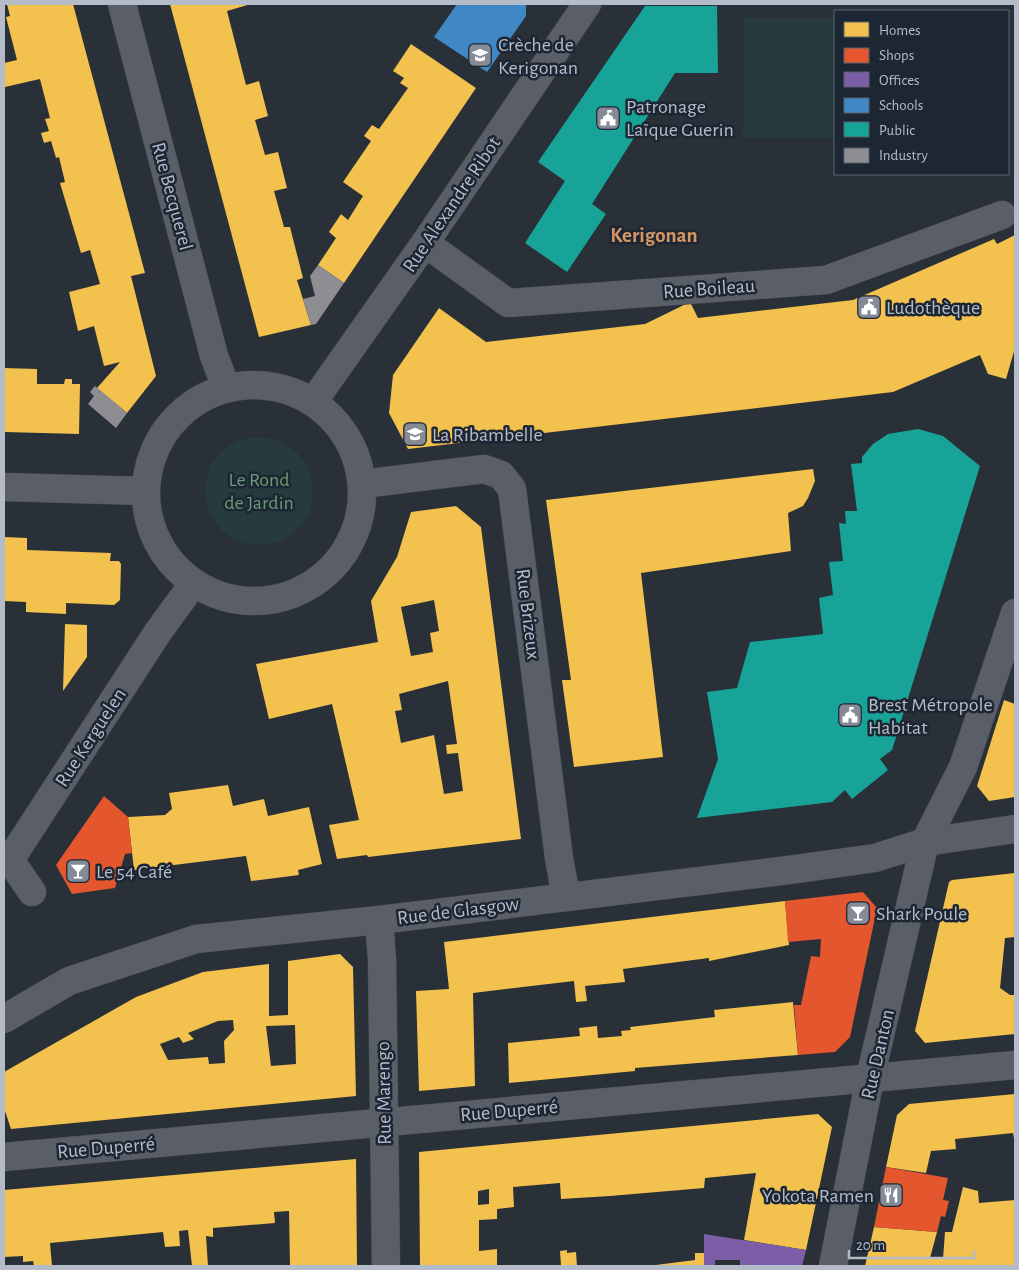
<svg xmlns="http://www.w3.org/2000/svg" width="1019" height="1270" font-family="'Alegreya Sans',sans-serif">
	<rect width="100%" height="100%" fill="#2a3038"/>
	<g fill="#273a3e">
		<polygon points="744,18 835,18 835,138 743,138"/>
		<circle cx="259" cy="491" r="54"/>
	</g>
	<g fill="#f2c14e" fill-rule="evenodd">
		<polygon points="7,4 73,4 145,273 131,276 156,376 127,413 97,388 120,362 104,366 94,326 78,331 69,292 100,284 90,250 81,253 60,183 65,182 59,157 56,158 51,141 44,143 41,133 49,131 45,119 50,118 40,79 5,87 4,83 4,63 17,60 6,17 10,16"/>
		<polygon points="170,4 251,4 227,11 246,85 259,81 268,116 255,120 265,155 278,152 287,188 274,191 284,227 290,227 303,278 297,280 311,325 259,337"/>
		<polygon points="411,44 476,88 344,283 318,265 336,238 329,232 341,214 348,220 363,196 343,182 371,141 364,136 372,125 379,129 408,88 400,83 404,78 393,71"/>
		<polygon points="1015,235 1015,348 1006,379 988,374 980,355 893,392 408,449 389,413 393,375 439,308 486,342 645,324 690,302 698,318 853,300 994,239 997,244"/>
		<polygon points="4,368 37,369 37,384 64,384 65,379 72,379 72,384 80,384 79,434 4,432"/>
		<polygon points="813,469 815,481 808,498 803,506 788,513 791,551 641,573 663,757 574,767 562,680 571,680 546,500"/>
		<path d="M456,506L481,527L521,839L368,857L367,855L337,859L329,825L359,820L332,704L269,719L256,664L378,642L371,601L397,557L411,512ZM434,600L439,631L430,633L433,652L411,656L401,607ZM448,681L457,744L446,745L447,754L458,753L463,791L444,794L434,735L401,743L395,711L402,710L399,694Z"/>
		<polygon points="4,537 27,538 27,550 111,553 110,561 119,561 121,564 120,600 114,605 66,603 66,614 26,612 26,602 4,601"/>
		<polygon points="65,624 87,625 87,657 63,691"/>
		<polygon points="1004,700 1015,704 1015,797 989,801 977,786"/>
		<polygon points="228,785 233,806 264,799 268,816 309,807 322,864 298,870 299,875 251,881 246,856 134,870 128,817 165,815 172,809 169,793"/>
		<polygon points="1015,873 1015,937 1005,938 1000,988 1010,995 1015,995 1015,1034 925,1043 915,1031 949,882 952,880"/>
		<polygon points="785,901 789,945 709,961 709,958 623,969 625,982 585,986 587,1001 576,1002 574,981 473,993 475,1086 419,1091 416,991 449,989 444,942"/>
		<path d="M340,954L353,967L356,1096L11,1129L4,1108V1072L136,997L203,972L269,964V1016L288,1015V961ZM233,1020L234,1030L224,1041L225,1063L209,1064L208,1057L168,1060L160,1044L179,1037L183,1043L194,1039L188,1033L218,1021ZM295,1025L296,1064L271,1066L266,1026Z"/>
		<polygon points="793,1002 798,1055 635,1068 635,1071 509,1083 508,1043 580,1036 579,1028 597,1026 598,1038 622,1036 621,1031 631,1030 630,1027 715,1017 714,1010"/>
		<polygon points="1015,1094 1015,1144 1013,1133 955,1139 956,1149 931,1151 926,1173 886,1167 897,1115 909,1104"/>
		<path d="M818,1114L832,1127L806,1250L744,1240L756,1173L705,1178L704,1188L610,1196L561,1199L560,1183L513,1187L514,1207L497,1209V1219L479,1220V1251L497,1249V1266H420L419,1152ZM489,1189V1204L478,1205V1191Z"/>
		<polygon points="356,1159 357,1266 290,1266 289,1211 274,1212 275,1223 213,1228 213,1237 206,1236 208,1266 192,1266 188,1230 179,1231 180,1246 165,1247 163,1232 50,1243 52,1266 34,1266 33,1261 23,1262 23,1256 4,1257 4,1190"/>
		<polygon points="963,1187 978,1191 979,1203 1015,1200 1015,1266 865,1266 874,1227 937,1232 930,1258 943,1259 945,1232 952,1232"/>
		<polygon points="567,1250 567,1253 576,1252 577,1266 561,1266 560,1251"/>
		<polygon points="695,1253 704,1253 704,1266 648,1266 695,1260"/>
	</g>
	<g fill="#e4572e">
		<polygon points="104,796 128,817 132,853 125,854 115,888 72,894 56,865"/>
		<polygon points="863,892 877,908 850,1037 835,1052 798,1055 794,1005 801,1005 811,956 820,957 821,939 788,942 785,901"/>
		<polygon points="886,1167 948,1178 943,1200 949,1201 945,1217 941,1216 937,1232 874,1227"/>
	</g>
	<polygon fill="#7b5ea7" points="704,1234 806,1250 802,1266 740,1266 740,1260 715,1260 715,1266 704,1266"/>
	<polygon fill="#3f88c5" points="457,4 526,4 526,16 487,72 434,37"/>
	<g fill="#17a398">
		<polygon points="645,6 717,6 718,73 675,73 592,204 606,214 567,272 525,243 565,181 538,162"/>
		<polygon points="918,429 943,436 980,466 892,750 880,759 888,770 852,799 845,790 832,802 697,818 718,759 707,692 737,688 750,642 823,634 819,598 833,595 829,562 843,561 839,523 846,524 845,511 857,511 851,464 862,463 862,457 873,444 888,434"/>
	</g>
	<g fill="#8d8d92">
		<polygon points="318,265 344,283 316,324 311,325 303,299 315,296 310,276"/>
		<polygon points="95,386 127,413 116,428 88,404 94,396 90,392"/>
	</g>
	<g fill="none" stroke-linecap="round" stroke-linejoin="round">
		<g stroke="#484c53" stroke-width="29">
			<g id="minor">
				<polyline points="122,4 214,356 226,387"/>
				<polyline points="425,243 508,303 826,280 1002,215"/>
				<circle cx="254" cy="493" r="108"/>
				<polyline points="313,402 425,243 587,4"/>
				<polyline points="362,484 484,469 501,475 512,489 559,858 566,897"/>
				<polyline points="4,487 145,491"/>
				<polyline points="32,892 10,860 158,632 193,584"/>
				<polyline points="379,920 382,960 386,1266"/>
				<polyline points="4,1157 1015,1065"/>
			</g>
		</g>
		<g stroke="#484c53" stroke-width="29">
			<g id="tertiary">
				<polyline points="4,1019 69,981 196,939 379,920 789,870 875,858 925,842 1015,829"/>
				<polyline points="833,1266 870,1078 925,842 963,767 1015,613"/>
			</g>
		</g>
		<use href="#minor" stroke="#5a5e66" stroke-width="28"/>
		<use href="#tertiary" stroke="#5a5e66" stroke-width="28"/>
	</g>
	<defs>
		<g id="school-square" transform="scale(1.25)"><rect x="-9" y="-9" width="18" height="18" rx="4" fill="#848b96" stroke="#1d2633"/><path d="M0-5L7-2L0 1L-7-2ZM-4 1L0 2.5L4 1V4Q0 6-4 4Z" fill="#fff"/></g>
		<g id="civic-square" transform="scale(1.25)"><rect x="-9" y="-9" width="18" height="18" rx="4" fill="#848b96" stroke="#1d2633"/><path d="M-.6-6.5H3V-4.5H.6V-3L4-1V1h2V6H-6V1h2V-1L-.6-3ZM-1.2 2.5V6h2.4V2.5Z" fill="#fff"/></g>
		<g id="bar-square" transform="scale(1.25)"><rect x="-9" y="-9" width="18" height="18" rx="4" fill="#848b96" stroke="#1d2633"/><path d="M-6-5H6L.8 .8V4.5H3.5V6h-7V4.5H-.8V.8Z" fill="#fff"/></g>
		<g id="restaurant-square" transform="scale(1.25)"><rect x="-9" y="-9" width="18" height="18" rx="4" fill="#848b96" stroke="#1d2633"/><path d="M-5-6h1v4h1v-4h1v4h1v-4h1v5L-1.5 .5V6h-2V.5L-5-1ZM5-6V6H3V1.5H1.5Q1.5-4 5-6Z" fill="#fff"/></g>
	</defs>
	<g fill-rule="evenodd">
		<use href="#school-square" x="480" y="55"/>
		<use href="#civic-square" x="608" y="118"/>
		<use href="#civic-square" x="869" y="307"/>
		<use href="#school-square" x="415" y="434"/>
		<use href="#civic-square" x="850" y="715"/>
		<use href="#bar-square" x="78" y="871"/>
		<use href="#bar-square" x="858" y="913"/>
		<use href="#restaurant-square" x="891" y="1195"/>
	</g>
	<g text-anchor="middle" stroke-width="5" stroke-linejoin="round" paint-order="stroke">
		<g font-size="20" fill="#b4bcc9" stroke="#1d2633" text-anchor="start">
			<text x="498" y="51">Crèche de<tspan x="498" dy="23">Kerigonan</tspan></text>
			<text x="626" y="113">Patronage<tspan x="626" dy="23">Laïque Guerin</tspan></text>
			<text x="886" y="314">Ludothèque</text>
			<text x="432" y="441">La Ribambelle</text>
			<text x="868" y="711">Brest Métropole<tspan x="868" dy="23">Habitat</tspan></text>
			<text x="96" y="878">Le 54 Café</text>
			<text x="876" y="920">Shark Poule</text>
			<text x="874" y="1202" text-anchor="end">Yokota Ramen</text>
		</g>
		<g font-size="20" fill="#b4bcc9" stroke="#1d2633">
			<text transform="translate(173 196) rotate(75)" y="7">Rue Becquerel</text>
			<text transform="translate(451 204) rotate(-56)" y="7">Rue Alexandre Ribot</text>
			<text transform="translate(709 288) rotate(-4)" y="7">Rue Boileau</text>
			<text transform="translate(529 614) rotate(83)" y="7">Rue Brizeux</text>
			<text transform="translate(90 737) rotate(-57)" y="7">Rue Kerguelen</text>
			<text transform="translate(458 910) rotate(-7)" y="7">Rue de Glasgow</text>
			<text transform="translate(877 1054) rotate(-77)" y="7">Rue Danton</text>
			<text transform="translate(383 1093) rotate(-91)" y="7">Rue Marengo</text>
			<text transform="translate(509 1110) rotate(-5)" y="7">Rue Duperré</text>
			<text transform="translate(106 1147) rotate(-5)" y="7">Rue Duperré</text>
		</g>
		<g font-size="20" fill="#6b9a76" stroke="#1d2633">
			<text x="259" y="486">Le Rond<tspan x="259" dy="23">de Jardin</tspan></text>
		</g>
		<g font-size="21" font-weight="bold" fill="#d59563" stroke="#1d2633">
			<text x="654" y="242">Kerigonan</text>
		</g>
	</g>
	<rect width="1019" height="1270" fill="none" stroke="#b4bcc9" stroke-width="10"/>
	<rect x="834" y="10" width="175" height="165" fill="#1d2633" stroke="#59626f"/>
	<rect x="844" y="22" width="25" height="15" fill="#f2c14e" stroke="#59626f"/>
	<text x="879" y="35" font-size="15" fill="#b4bcc9">Homes</text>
	<rect x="844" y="48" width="25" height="15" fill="#e4572e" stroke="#59626f"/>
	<text x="879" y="60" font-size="15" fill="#b4bcc9">Shops</text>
	<rect x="844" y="72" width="25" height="15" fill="#7b5ea7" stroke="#59626f"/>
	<text x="879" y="85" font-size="15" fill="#b4bcc9">Offices</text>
	<rect x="844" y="98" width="25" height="15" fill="#3f88c5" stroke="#59626f"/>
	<text x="879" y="110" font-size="15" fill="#b4bcc9">Schools</text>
	<rect x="844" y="122" width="25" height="15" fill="#17a398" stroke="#59626f"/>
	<text x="879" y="135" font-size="15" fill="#b4bcc9">Public</text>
	<rect x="844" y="148" width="25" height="15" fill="#8d8d92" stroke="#59626f"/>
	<text x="879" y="160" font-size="15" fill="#b4bcc9">Industry</text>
	<path d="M849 1250v8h125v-8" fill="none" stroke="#b4bcc9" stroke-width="2.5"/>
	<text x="856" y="1250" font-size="15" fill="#b4bcc9" stroke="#1d2633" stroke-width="4" paint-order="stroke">20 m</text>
</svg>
